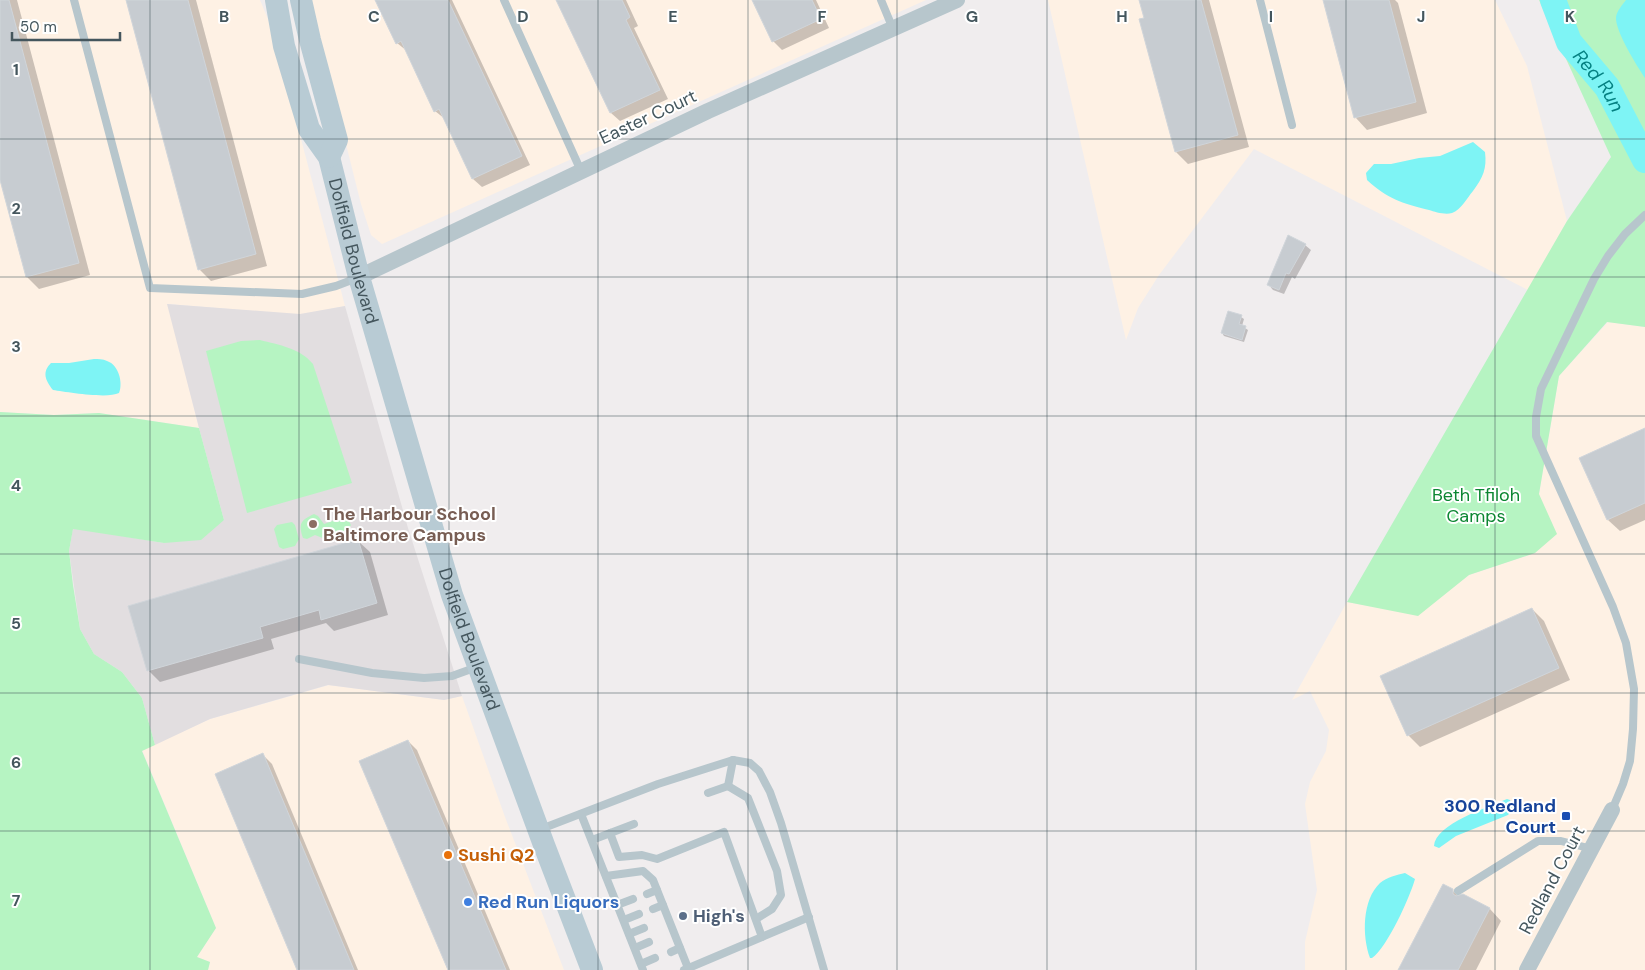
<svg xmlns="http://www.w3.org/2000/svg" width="1645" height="970" font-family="'DM Sans',sans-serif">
	<rect width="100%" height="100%" fill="#f0edee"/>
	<g fill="#fef1e4">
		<polygon points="0,0 260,0 272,29 345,306 300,315 168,304 199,428 99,413 54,415 0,412"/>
		<polygon points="310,0 926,0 382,244 371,235 361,204"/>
		<polygon points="1048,0 1495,0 1527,66 1567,221 1528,290 1254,149 1159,275 1138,308 1126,340"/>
		<polygon points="1608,322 1645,327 1645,970 1305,970 1305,942 1317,890 1305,804 1310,782 1326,751 1329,730 1310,691 1292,700 1347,602 1418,615 1469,575 1535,553 1539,494 1559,376"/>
		<polygon points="329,685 444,700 462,696 505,817 564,970 208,970 210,962 197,957 216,928 142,750 210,719"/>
	</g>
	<polygon fill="#e2dee0" points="167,304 300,314 345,306 408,528 462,696 444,700 328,685 210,719 155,745 142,698 122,672 94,654 80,629 69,551 73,528 164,543 224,520 199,428"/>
	<g fill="#b6f4c2">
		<polygon points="1539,0 1645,0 1645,327 1607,322 1559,376 1539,494 1557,534 1535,553 1469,575 1418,616 1347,602 1567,221 1611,157"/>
		<path d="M260,340C279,345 300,348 313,364L352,483L247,513L206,351L241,341Z"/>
		<polygon points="0,412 54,415 99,413 199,428 224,520 201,540 164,543 73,529 69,551 73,585 80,629 94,654 122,672 142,698 155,745 142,751 216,928 197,957 210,962 208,970 0,970"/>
		<path d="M314,514L318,516L324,524L346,516L351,525L348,530L325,539L315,535L307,539L303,538C298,523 301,520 314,514Z"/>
		<polygon points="292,522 295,525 299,539 295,546 283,549 279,547 274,529 277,525"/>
	</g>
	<g fill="#7ef4f5">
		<path d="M1626,0H1645V78C1637,66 1615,31 1616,17C1617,11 1622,5 1626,0Z"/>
		<path d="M1473,142L1485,152C1487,169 1483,177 1473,191C1467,198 1461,210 1452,213C1445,215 1435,212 1429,210C1401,203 1388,199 1367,180L1366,173L1374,164H1391L1419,158L1440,156Z"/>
		<path d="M94,359C98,359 103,359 107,361C119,365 123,383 119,393C107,399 67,392 53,390C45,380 42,372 51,363H69Z"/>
		<path d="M1507,799L1510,800L1514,808L1508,815L1456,836L1439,848L1434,846C1435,824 1489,807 1507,799Z"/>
		<path d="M1405,873L1415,879C1410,897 1387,948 1372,958H1370C1362,936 1362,900 1380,883C1387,877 1397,875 1405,873Z"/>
	</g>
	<g fill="#0003">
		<polygon points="0,0 17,0 90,275 39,289 27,277 0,175"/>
		<polygon points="127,0 196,0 267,266 211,281 199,269"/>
		<polygon points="377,0 452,0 530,165 482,187 473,179 445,119 435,111 407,51 397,43"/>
		<polygon points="557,0 626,0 638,26 634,28 668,99 620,121 611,113"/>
		<polygon points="754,0 816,0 829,28 782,50 773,41"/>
		<polygon points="1140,0 1209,0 1249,147 1188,164 1176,152 1141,20 1145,19"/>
		<polygon points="1324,0 1395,0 1398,3 1427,113 1367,130 1356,118"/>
		<polygon points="1305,245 1311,250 1295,279 1292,277 1284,294 1273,290 1268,284"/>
		<polygon points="1241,317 1244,319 1242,326 1248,330 1244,342 1224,336 1222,333"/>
		<polygon points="1645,429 1645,520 1620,531 1608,520"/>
		<polygon points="358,541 370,552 388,615 334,631 326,623 271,639 274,649 160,682 148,670"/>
		<polygon points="1532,609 1544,621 1570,680 1420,747 1408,735"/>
		<polygon points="408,741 417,750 510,970 449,970"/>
		<polygon points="263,755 272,764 358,970 299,970"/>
		<polygon points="1452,890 1459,897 1463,896 1490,909 1501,921 1476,970 1400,970"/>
	</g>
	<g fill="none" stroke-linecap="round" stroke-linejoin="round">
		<path stroke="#7ef4f5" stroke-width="26" id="s1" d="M1553,0L1569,42L1607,87L1645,160"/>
	</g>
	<g fill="#c7ccd1" stroke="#d0d5da">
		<polygon points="0,0 9,0 79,263 26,277 0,180"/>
		<polygon points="126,0 188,0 256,254 198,270"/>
		<polygon points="375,0 448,0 522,156 472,179 439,109 434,112 401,41 396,44"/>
		<polygon points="556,0 622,0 630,17 626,20 660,90 610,113"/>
		<polygon points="752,0 812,0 821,19 772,42"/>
		<polygon points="1139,0 1201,0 1238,135 1175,152 1139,19 1144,18"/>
		<polygon points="1323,0 1389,0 1416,102 1354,118"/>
		<polygon points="1288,235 1306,244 1289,274 1286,273 1279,290 1267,285"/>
		<polygon points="1228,311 1242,315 1239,324 1246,326 1242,340 1221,333"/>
		<polygon points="1645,428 1645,503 1607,520 1579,458"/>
		<polygon points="358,539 377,603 321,620 319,610 260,627 263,638 147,671 128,606"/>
		<polygon points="1532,608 1559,668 1407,736 1380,676"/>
		<polygon points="408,740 506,970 448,970 359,761"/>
		<polygon points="263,753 354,970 297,970 215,774"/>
		<polygon points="1443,884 1453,889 1453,894 1456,896 1463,894 1490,908 1458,970 1398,970"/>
	</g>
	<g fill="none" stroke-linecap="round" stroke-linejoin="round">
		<g stroke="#b7c6cc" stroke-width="8">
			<polyline points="74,0 150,288 302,294 336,286 357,278"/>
			<polyline points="504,0 581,171"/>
			<polyline points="881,0 893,29"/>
			<polyline points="1260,0 1292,125"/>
			<polyline points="299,659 372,673 424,678 452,676 477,667"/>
			<polyline points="728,786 748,798 777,871 781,895 772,909 756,919"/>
			<polyline points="728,786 733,760"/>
			<polyline points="708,793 728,786"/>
			<polyline points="1612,810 1623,784 1630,761 1633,729 1634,689 1626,643 1613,607 1536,436 1536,417 1541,389 1594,279 1608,256 1625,234 1645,215"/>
			<polyline points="581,814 643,970"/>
			<polyline points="541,829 658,784 733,760 750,763 759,771 770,792 781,823 824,970"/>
			<polyline points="610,833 619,857 642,855 657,859 724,832 762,937"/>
			<polyline points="592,840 634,824"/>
			<polyline points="606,876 643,871 653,880 688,968"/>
			<polyline points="1458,891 1538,841 1561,841 1592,849"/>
			<polyline points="647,894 657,890"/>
			<polyline points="617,905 633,899"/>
			<polyline points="653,909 663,905"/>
			<polyline points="624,920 639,914"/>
			<polyline points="629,934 644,928"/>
			<polyline points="635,948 649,942"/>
			<polyline points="671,952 680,948"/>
			<polyline points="641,964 655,958"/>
			<polyline points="684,970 809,917"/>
		</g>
		<g stroke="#b7c6cc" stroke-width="16">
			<polyline points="359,277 708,111 957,0"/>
			<polyline points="1527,970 1612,810"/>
		</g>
		<g stroke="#b8cbd4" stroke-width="22">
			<path id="s2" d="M276,0L284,46L309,129L329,157L359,277L452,595L544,845L592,970"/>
			<polyline points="301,0 310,40 337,140 329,157"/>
		</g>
	</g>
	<path fill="none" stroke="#44565d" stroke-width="1" stroke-opacity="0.55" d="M150,0V970M299,0V970M449,0V970M598,0V970M748,0V970M897,0V970M1047,0V970M1196,0V970M1346,0V970M1495,0V970M0,139H1645M0,277H1645M0,416H1645M0,554H1645M0,693H1645M0,831H1645"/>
	<circle fill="#8d6e63" stroke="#fff" stroke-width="2" cx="313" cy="524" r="5"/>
	<rect fill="#1a4fb4" stroke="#fff" stroke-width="2" x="1561" y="811" width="10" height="10" rx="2.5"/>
	<circle fill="#e8710a" stroke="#fff" stroke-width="2" cx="448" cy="855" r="5"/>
	<circle fill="#3f7fe0" stroke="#fff" stroke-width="2" cx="468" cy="902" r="5"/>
	<circle fill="#5c6f8a" stroke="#fff" stroke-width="2" cx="683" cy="916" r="5"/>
	<g text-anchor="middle" stroke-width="4" stroke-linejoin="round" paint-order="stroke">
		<g font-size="18" fill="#44565d" stroke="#fff">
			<text transform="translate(648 117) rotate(-25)" y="6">Easter Court</text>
			<text dy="6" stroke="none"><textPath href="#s2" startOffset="265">Dolfield Boulevard</textPath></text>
			<text dy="6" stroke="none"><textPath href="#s2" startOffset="670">Dolfield Boulevard</textPath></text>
			<text transform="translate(1552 880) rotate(-62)" y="6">Redland Court</text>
		</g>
		<g font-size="18" fill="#0c8632" stroke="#fff">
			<text x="1476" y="501">Beth Tfiloh<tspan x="1476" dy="21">Camps</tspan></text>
		</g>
		<g font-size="18" font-weight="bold" fill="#785e54" stroke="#fff" text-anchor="start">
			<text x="323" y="520">The Harbour School<tspan x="323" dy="21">Baltimore Campus</tspan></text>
		</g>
		<g font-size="18" font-weight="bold" fill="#164399" stroke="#fff" text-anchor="end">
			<text x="1556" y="812">300 Redland<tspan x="1556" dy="21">Court</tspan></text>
		</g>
		<g font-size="18" font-weight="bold" fill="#c56008" stroke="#fff" text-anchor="start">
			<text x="458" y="861">Sushi Q2</text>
		</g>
		<g font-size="18" font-weight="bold" fill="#366cbe" stroke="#fff" text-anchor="start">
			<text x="478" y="908">Red Run Liquors</text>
		</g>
		<g font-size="18" font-weight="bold" fill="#4e5e75" stroke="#fff" text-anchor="start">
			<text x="693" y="922">High's</text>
		</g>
		<g font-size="19" font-style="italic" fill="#058182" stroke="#fff">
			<text dy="7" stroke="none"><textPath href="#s1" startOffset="94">Red Run</textPath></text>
		</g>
	</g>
	<g font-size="16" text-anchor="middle" font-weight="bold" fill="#44565d" stroke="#fff" stroke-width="4" stroke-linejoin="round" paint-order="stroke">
		<text x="224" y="22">B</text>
		<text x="374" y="22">C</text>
		<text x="523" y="22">D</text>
		<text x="673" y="22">E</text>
		<text x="822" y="22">F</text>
		<text x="972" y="22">G</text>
		<text x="1122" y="22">H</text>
		<text x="1271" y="22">I</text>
		<text x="1421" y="22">J</text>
		<text x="1570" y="22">K</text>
		<text x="16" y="75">1</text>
		<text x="16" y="214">2</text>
		<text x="16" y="352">3</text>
		<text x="16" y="491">4</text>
		<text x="16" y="629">5</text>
		<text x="16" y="768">6</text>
		<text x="16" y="906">7</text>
	</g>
	<path d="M12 32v8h108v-8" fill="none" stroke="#44565d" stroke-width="2.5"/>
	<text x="20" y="32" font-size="15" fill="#44565d" stroke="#ffffff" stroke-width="4" paint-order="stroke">50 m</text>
</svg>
